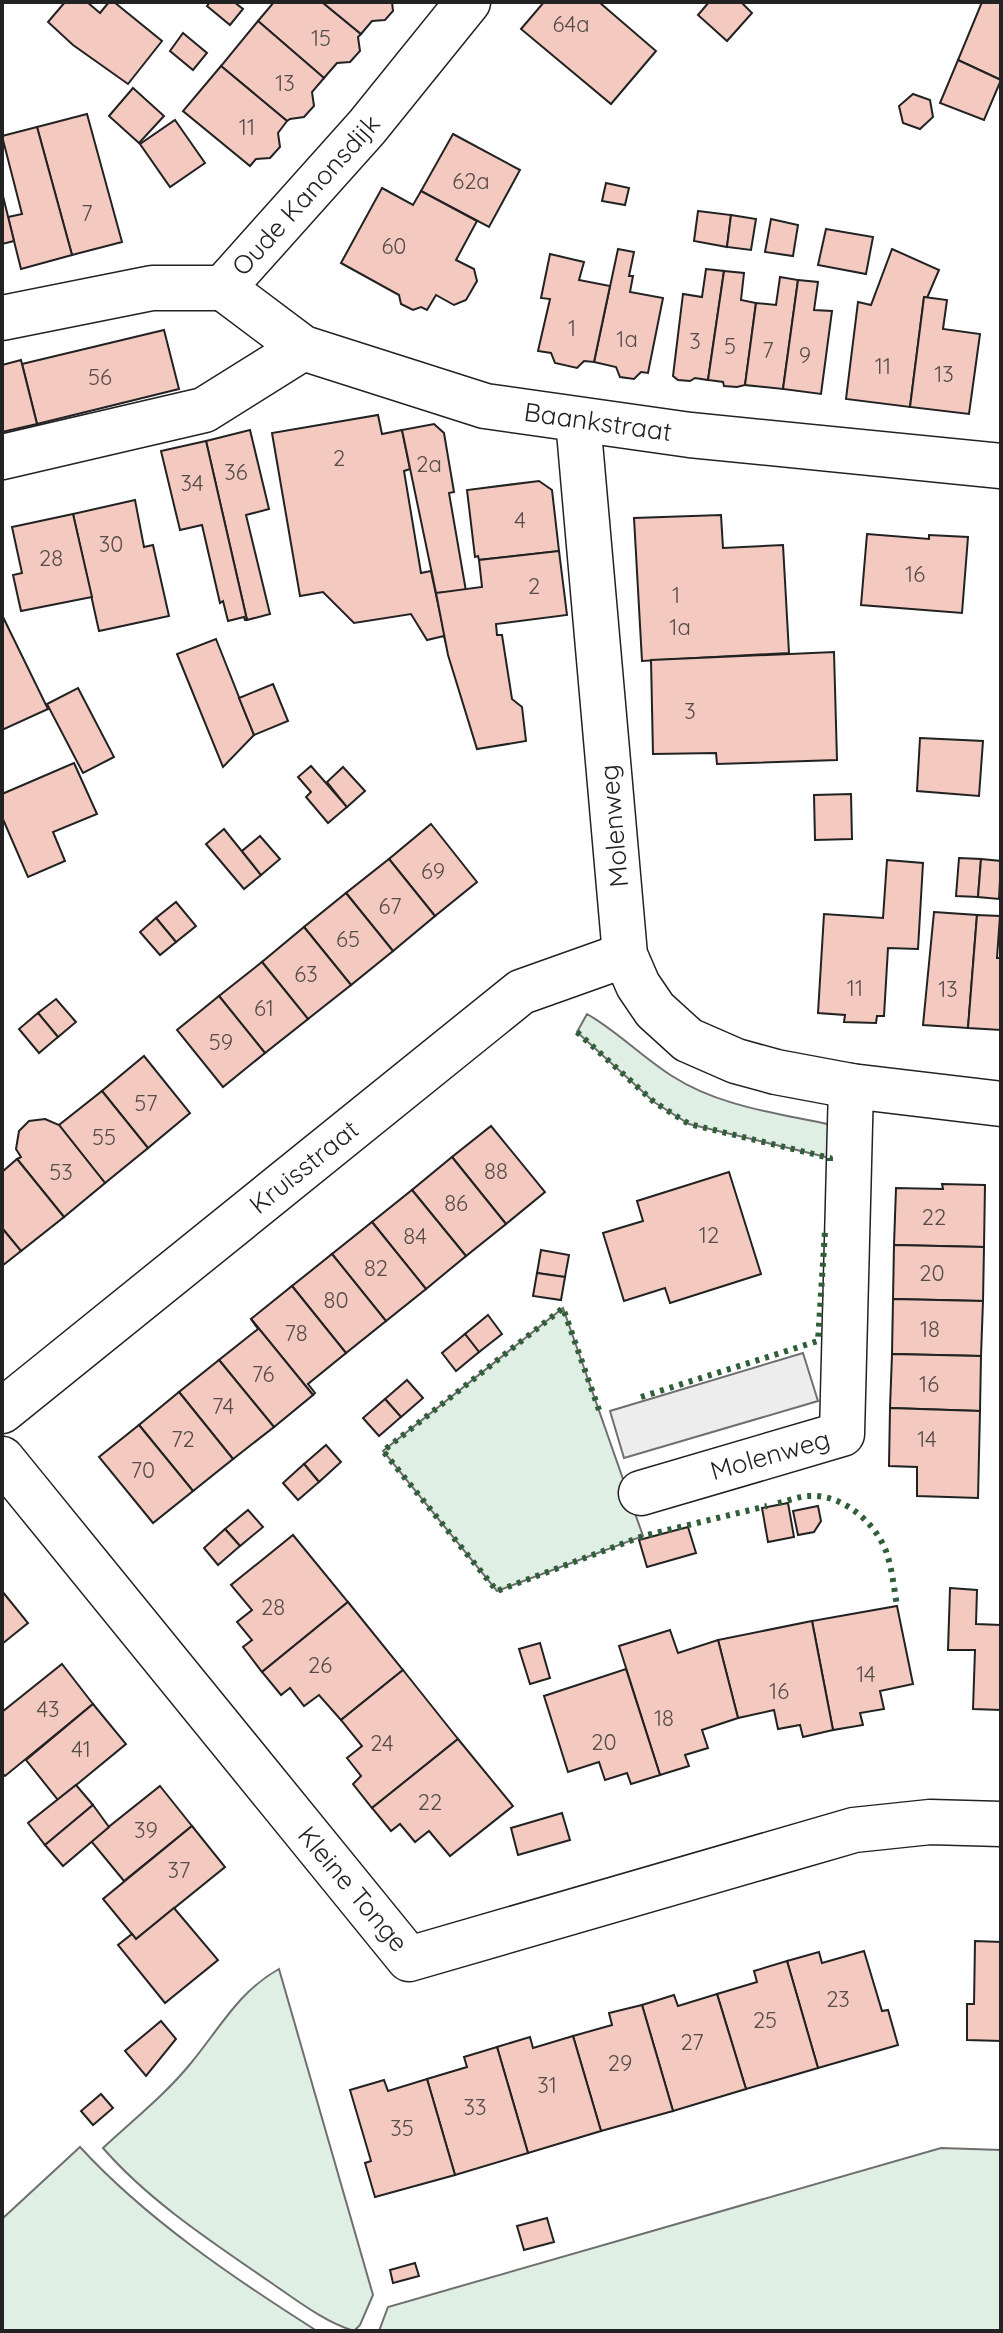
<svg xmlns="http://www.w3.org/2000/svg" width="1003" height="2333" font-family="Quicksand,sans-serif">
	<rect width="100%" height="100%" fill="#fff"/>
	<g fill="#e0efe3" stroke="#6f6f6f" stroke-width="2">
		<path d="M587,1014C617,1031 642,1057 672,1076C720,1107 778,1113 832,1125L830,1158L689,1124L654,1102L577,1032Z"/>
		<polygon points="563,1308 643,1536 497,1591 383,1451"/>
		<path d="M279,1969L373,2295L360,2325L354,2331C324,2322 295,2299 270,2282C212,2242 149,2201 103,2148C132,2121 166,2094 191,2063C220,2028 238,1992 279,1969Z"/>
		<path d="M80,2147C146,2219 235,2279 317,2331H2V2219Z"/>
		<polygon points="941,2148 1001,2150 1001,2331 379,2331 388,2307"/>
	</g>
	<polygon fill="#ededed" stroke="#6f6f6f" stroke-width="2" points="803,1353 818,1401 624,1458 610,1411"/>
	<g fill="#f3c9c0" stroke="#222" stroke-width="2">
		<polygon points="65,2 87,2 100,13 109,2 114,2 162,41 128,84 73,45 48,22"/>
		<polygon points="210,2 234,2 243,9 230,25 207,6"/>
		<polygon points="274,2 322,2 361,34 358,37 360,51 350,62 337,63 324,78 258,21"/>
		<polygon points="322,2 392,2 393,11 385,20 372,21 361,34"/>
		<polygon points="544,2 599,2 656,51 611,104 521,29"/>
		<polygon points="709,2 741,2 752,13 727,41 698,15"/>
		<polygon points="982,2 1001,2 1001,80 958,60"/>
		<polygon points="258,21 324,78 312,92 314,106 304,117 290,119 287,121 221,66"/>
		<polygon points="183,33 207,53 193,70 170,51"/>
		<polygon points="958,60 1001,80 984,120 940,103"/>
		<polygon points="221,66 287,121 278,133 280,147 270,158 256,159 250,166 183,111"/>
		<polygon points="133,88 164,116 139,143 109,116"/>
		<polygon points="913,94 930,100 933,117 920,129 903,123 899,106"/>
		<polygon points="87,114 122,242 72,255 37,127"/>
		<polygon points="175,120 205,163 170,187 140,144"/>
		<polygon points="37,127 72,255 21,269 8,217 22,214 2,136"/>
		<polygon points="453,134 520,170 489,227 421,191"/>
		<polygon points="606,183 629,188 625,205 602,201"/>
		<polygon points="382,188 413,205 421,191 477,221 456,260 474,269 477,281 466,300 454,305 436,295 427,310 421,307 413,310 401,304 399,295 341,263"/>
		<polygon points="2,192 14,241 2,244"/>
		<polygon points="698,211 731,215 727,247 694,241"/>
		<polygon points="731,215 756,219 751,250 727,247"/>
		<polygon points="771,219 798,225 793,256 765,252"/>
		<polygon points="826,229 873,237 866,274 818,265"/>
		<polygon points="618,249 634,252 629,276 633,276 630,292 663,298 648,373 641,372 634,379 620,377 616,367 594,362"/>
		<polygon points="892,249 939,270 927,298 924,297 910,407 846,399 858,302 871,305"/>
		<polygon points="550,254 584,262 579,280 610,286 594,362 584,361 577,368 555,363 551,353 538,351 550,299 541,298"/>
		<polygon points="706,269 724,271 708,380 695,378 690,381 678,380 673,376 683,294 702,297"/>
		<polygon points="724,271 744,273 741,300 756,303 745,385 737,387 724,386 723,382 708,380"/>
		<polygon points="780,277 798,280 783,389 745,385 756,303 776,305"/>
		<polygon points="798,280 818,282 814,310 832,311 821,394 783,389"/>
		<polygon points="924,297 947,300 943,329 980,334 969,414 910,407"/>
		<polygon points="164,330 179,389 37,424 22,364"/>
		<polygon points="21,360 37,424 2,432 2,365"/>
		<polygon points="378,415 382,434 402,430 410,469 404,471 421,573 431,571 449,655 444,636 427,640 411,614 354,623 323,592 300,596 272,433"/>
		<polygon points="434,424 444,433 454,492 449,493 466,591 436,593 402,430"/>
		<polygon points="250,430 269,509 246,515 270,614 247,620 206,441"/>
		<polygon points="206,441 247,620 245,620 244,617 228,621 223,601 220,603 202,525 180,530 161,451"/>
		<polygon points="539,481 552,490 559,551 479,560 478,556 475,557 467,490"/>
		<polygon points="135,500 144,547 153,545 169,616 99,631 73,514"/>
		<polygon points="73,514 92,597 21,611 13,575 22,573 12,527"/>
		<polygon points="721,515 723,548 783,545 789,653 642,661 634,518"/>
		<polygon points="867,534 929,539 929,535 968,537 962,613 861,605"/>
		<polygon points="559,551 567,615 496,624 497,635 502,635 512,699 522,707 526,741 477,749 448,655 436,593 482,587 479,560"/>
		<polygon points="2,615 48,709 2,730"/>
		<polygon points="216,639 254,735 223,767 177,654"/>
		<polygon points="834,652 837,760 717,764 716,753 653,754 651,660"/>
		<polygon points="273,684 288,721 254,735 239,698"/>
		<polygon points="78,688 114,757 83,773 47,704"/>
		<polygon points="920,738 983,741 979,796 917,791"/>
		<polygon points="74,763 97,814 53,832 65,861 28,877 2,817 2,794"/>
		<polygon points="311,766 347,807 328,823 306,797 311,792 298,777"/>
		<polygon points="343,767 365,791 347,807 327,782"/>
		<polygon points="851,794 852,839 815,840 814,795"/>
		<polygon points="431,824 477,882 435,916 389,859"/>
		<polygon points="224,829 261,875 244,889 206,844"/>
		<polygon points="260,836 280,859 261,875 242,851"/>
		<polygon points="959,858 981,859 978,897 956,896"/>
		<polygon points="389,859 435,916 393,951 346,893"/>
		<polygon points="981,859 1001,861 999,899 978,897"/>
		<polygon points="887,860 923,863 918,949 888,948 884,1016 877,1016 876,1023 844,1022 845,1015 818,1013 824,914 883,918"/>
		<polygon points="346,893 393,951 351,985 304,927"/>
		<polygon points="176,902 196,926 176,942 156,918"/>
		<polygon points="934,912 977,915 968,1028 923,1025"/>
		<polygon points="977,915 1000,916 997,958 1001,958 1001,1030 968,1028"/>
		<polygon points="156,918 176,942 160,955 140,932"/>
		<polygon points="304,927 351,985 308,1019 262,962"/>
		<polygon points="262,962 308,1019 265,1053 219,996"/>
		<polygon points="219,996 265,1053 223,1087 177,1030"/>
		<polygon points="56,999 76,1022 58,1037 38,1013"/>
		<polygon points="38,1013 58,1037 39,1053 19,1029"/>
		<polygon points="144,1056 190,1113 148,1148 102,1091"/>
		<polygon points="102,1091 148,1148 105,1183 59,1125"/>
		<polygon points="45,1119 59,1125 105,1183 64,1217 17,1159 21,1157 16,1149 19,1131 29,1121"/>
		<polygon points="491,1126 545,1192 506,1224 452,1157"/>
		<polygon points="452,1157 506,1224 466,1256 412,1190"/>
		<polygon points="17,1159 64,1217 21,1251 2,1228 2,1172"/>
		<polygon points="729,1172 761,1274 670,1303 665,1288 624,1301 603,1233 643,1221 637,1201"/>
		<polygon points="942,1184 985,1185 984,1247 894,1245 896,1188 943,1189"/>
		<polygon points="412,1190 466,1256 426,1289 372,1222"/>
		<polygon points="372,1222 426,1289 386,1321 332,1254"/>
		<polygon points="2,1228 21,1251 2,1266"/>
		<polygon points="894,1245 984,1247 983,1301 893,1299"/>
		<polygon points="541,1250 569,1255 565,1277 537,1273"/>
		<polygon points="332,1254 386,1321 346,1353 292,1286"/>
		<polygon points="537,1273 565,1277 561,1300 533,1296"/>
		<polygon points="292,1286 346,1353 308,1384 315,1393 313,1395 251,1319"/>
		<polygon points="893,1299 983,1301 981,1356 892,1354"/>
		<polygon points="488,1315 502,1334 479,1352 465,1334"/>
		<polygon points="251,1319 313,1395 274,1427 219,1360 258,1329"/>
		<polygon points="465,1334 479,1352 456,1371 442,1353"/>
		<polygon points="892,1354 981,1356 980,1411 890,1408"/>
		<polygon points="219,1360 274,1427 233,1459 179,1392"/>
		<polygon points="407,1380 423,1398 401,1417 385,1399"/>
		<polygon points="179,1392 233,1459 193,1491 139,1425"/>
		<polygon points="385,1399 401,1417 379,1436 363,1418"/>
		<polygon points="890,1408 980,1411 978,1498 917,1496 917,1467 889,1466"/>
		<polygon points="139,1425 193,1491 153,1523 99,1457"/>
		<polygon points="326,1445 341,1462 319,1482 304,1464"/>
		<polygon points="304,1464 319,1482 298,1500 283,1483"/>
		<polygon points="788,1503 794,1537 768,1542 762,1508"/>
		<polygon points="818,1506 821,1521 814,1532 798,1535 793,1511"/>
		<polygon points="248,1510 263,1527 240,1546 225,1529"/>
		<polygon points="688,1527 696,1553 647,1567 639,1540"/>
		<polygon points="225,1529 240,1546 218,1565 204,1548"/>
		<polygon points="293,1535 348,1602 262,1672 243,1647 252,1640 237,1622 252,1610 231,1585"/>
		<polygon points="950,1588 977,1590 976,1624 1001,1625 1001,1710 973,1709 975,1650 948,1650"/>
		<polygon points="2,1591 28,1623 2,1644"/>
		<polygon points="348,1602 403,1670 341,1720 319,1695 304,1706 290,1688 281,1695 262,1672"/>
		<polygon points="897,1606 913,1684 880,1691 884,1709 860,1713 863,1725 833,1730 812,1621"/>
		<polygon points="812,1621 833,1730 803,1737 800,1725 778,1729 774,1710 738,1718 718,1640"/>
		<polygon points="670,1630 678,1653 718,1640 738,1718 702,1730 708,1748 685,1755 689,1766 660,1775 619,1646"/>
		<polygon points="540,1643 550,1678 530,1684 519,1649"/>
		<polygon points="62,1664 93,1704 5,1776 2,1773 2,1712"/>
		<polygon points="626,1669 660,1775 631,1784 627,1773 605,1780 599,1762 568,1772 544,1696"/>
		<polygon points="403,1670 458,1739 372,1808 353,1784 361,1776 347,1758 362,1746 341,1720"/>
		<polygon points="93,1704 126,1744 58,1800 26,1760"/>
		<polygon points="458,1739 513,1806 450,1856 429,1831 415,1842 400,1824 391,1831 372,1808"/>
		<polygon points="76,1785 93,1805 45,1845 28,1823"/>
		<polygon points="160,1786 192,1826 124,1881 91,1841"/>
		<polygon points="93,1805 109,1827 63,1866 45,1845"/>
		<polygon points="562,1813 570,1840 518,1855 511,1828"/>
		<polygon points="192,1826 225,1867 136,1939 103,1899"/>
		<polygon points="174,1908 218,1960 165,2003 118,1945 132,1934 136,1939"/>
		<polygon points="975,1941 1001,1942 1001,2041 967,2040 967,2004 974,2004"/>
		<polygon points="864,1951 882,2011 888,2010 898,2045 818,2068 787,1961 819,1952 822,1963"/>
		<polygon points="787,1961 818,2068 746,2089 717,1994 757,1982 754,1971"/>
		<polygon points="717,1994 746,2089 673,2111 642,2005 674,1995 678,2006"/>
		<polygon points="642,2005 673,2111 601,2131 573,2036 612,2025 609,2013"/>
		<polygon points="161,2021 176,2039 146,2076 125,2051"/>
		<polygon points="573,2036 601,2131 528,2153 497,2047 530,2037 533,2048"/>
		<polygon points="497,2047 528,2153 455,2175 427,2079 467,2067 464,2057"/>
		<polygon points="427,2079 455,2175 375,2197 365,2163 371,2161 350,2090 384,2080 388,2091"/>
		<polygon points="101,2094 113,2108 93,2125 81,2111"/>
		<polygon points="547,2218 554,2242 524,2250 517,2226"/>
		<polygon points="415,2263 419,2276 393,2283 390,2270"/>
	</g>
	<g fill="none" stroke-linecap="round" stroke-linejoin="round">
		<g stroke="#222" stroke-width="47">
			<g id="minor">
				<polyline points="223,288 303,348 485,406 690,435 1001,466"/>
				<polyline points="2,318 152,288 223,288 367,127 468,2"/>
				<polyline points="578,420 625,955 638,985 655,1010 688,1040 736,1061 776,1072 851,1086 1001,1104"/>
				<polyline points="2,457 204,410 303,348"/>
				<polyline points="2,1411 521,992 625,955"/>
				<polyline points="2,1459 409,1959 854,1830 930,1822 1001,1824"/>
				<polyline points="641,1493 842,1434 851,1086"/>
			</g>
		</g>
		<use href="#minor" stroke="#fff" stroke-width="44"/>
		<g stroke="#2f5e38" stroke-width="6" stroke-dasharray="4 6" stroke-linecap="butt">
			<polyline points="577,1032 654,1102 689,1124 830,1158 830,1161"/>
			<polyline points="641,1397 818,1341 825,1231"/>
			<polyline points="599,1410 563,1308 383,1451 497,1591 643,1536 767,1506"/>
			<path d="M778,1503C788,1501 799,1496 809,1496C842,1494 874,1521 886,1551C892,1568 894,1588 897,1606"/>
		</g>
	</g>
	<g text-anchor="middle" stroke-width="6" stroke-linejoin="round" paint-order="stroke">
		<g font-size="22" fill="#564c4a">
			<text x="571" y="32">64a</text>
			<text x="321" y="46">15</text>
			<text x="285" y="91">13</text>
			<text x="247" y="135">11</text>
			<text x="471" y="189">62a</text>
			<text x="87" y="221">7</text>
			<text x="394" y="254">60</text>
			<text x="572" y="336">1</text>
			<text x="627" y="347">1a</text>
			<text x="695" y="349">3</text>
			<text x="730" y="354">5</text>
			<text x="768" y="358">7</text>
			<text x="805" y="363">9</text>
			<text x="883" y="374">11</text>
			<text x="944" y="382">13</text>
			<text x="100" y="385">56</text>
			<text x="339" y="466">2</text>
			<text x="429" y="472">2a</text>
			<text x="236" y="480">36</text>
			<text x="192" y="491">34</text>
			<text x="520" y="528">4</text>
			<text x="111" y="552">30</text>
			<text x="51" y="566">28</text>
			<text x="915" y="582">16</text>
			<text x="534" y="594">2</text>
			<text x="676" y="603">1</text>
			<text x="680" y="635">1a</text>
			<text x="690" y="719">3</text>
			<text x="433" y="879">69</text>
			<text x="390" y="914">67</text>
			<text x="348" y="947">65</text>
			<text x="306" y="982">63</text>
			<text x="855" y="996">11</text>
			<text x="948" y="997">13</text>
			<text x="264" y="1016">61</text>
			<text x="221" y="1050">59</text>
			<text x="146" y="1111">57</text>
			<text x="104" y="1145">55</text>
			<text x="496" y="1179">88</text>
			<text x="61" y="1180">53</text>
			<text x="456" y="1211">86</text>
			<text x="934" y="1225">22</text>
			<text x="709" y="1243">12</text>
			<text x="415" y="1244">84</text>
			<text x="376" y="1276">82</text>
			<text x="932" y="1281">20</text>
			<text x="336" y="1308">80</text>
			<text x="930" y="1337">18</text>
			<text x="296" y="1341">78</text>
			<text x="263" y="1382">76</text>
			<text x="929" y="1392">16</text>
			<text x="223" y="1414">74</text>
			<text x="183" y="1447">72</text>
			<text x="927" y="1447">14</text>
			<text x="143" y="1478">70</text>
			<text x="273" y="1615">28</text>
			<text x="320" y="1673">26</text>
			<text x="866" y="1682">14</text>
			<text x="779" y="1699">16</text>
			<text x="48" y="1717">43</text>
			<text x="664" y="1726">18</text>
			<text x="604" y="1750">20</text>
			<text x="382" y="1751">24</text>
			<text x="81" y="1757">41</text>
			<text x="430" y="1810">22</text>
			<text x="146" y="1838">39</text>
			<text x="179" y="1878">37</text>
			<text x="838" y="2007">23</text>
			<text x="765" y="2028">25</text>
			<text x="692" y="2050">27</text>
			<text x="620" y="2071">29</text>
			<text x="547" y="2093">31</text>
			<text x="475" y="2115">33</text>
			<text x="402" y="2136">35</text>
		</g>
		<g font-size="26" fill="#222" stroke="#fff">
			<text transform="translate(306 195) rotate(-48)" y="9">Oude Kanonsdijk</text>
			<text transform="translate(598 422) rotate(8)" y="9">Baankstraat</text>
			<text transform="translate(614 826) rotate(-95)" y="9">Molenweg</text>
			<text transform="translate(304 1167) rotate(-39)" y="9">Kruisstraat</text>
			<text transform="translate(770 1455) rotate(-16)" y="9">Molenweg</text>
			<text transform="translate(353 1889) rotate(50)" y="9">Kleine Tonge</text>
		</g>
	</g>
	<rect width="1003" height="2333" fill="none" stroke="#222222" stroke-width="8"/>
</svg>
